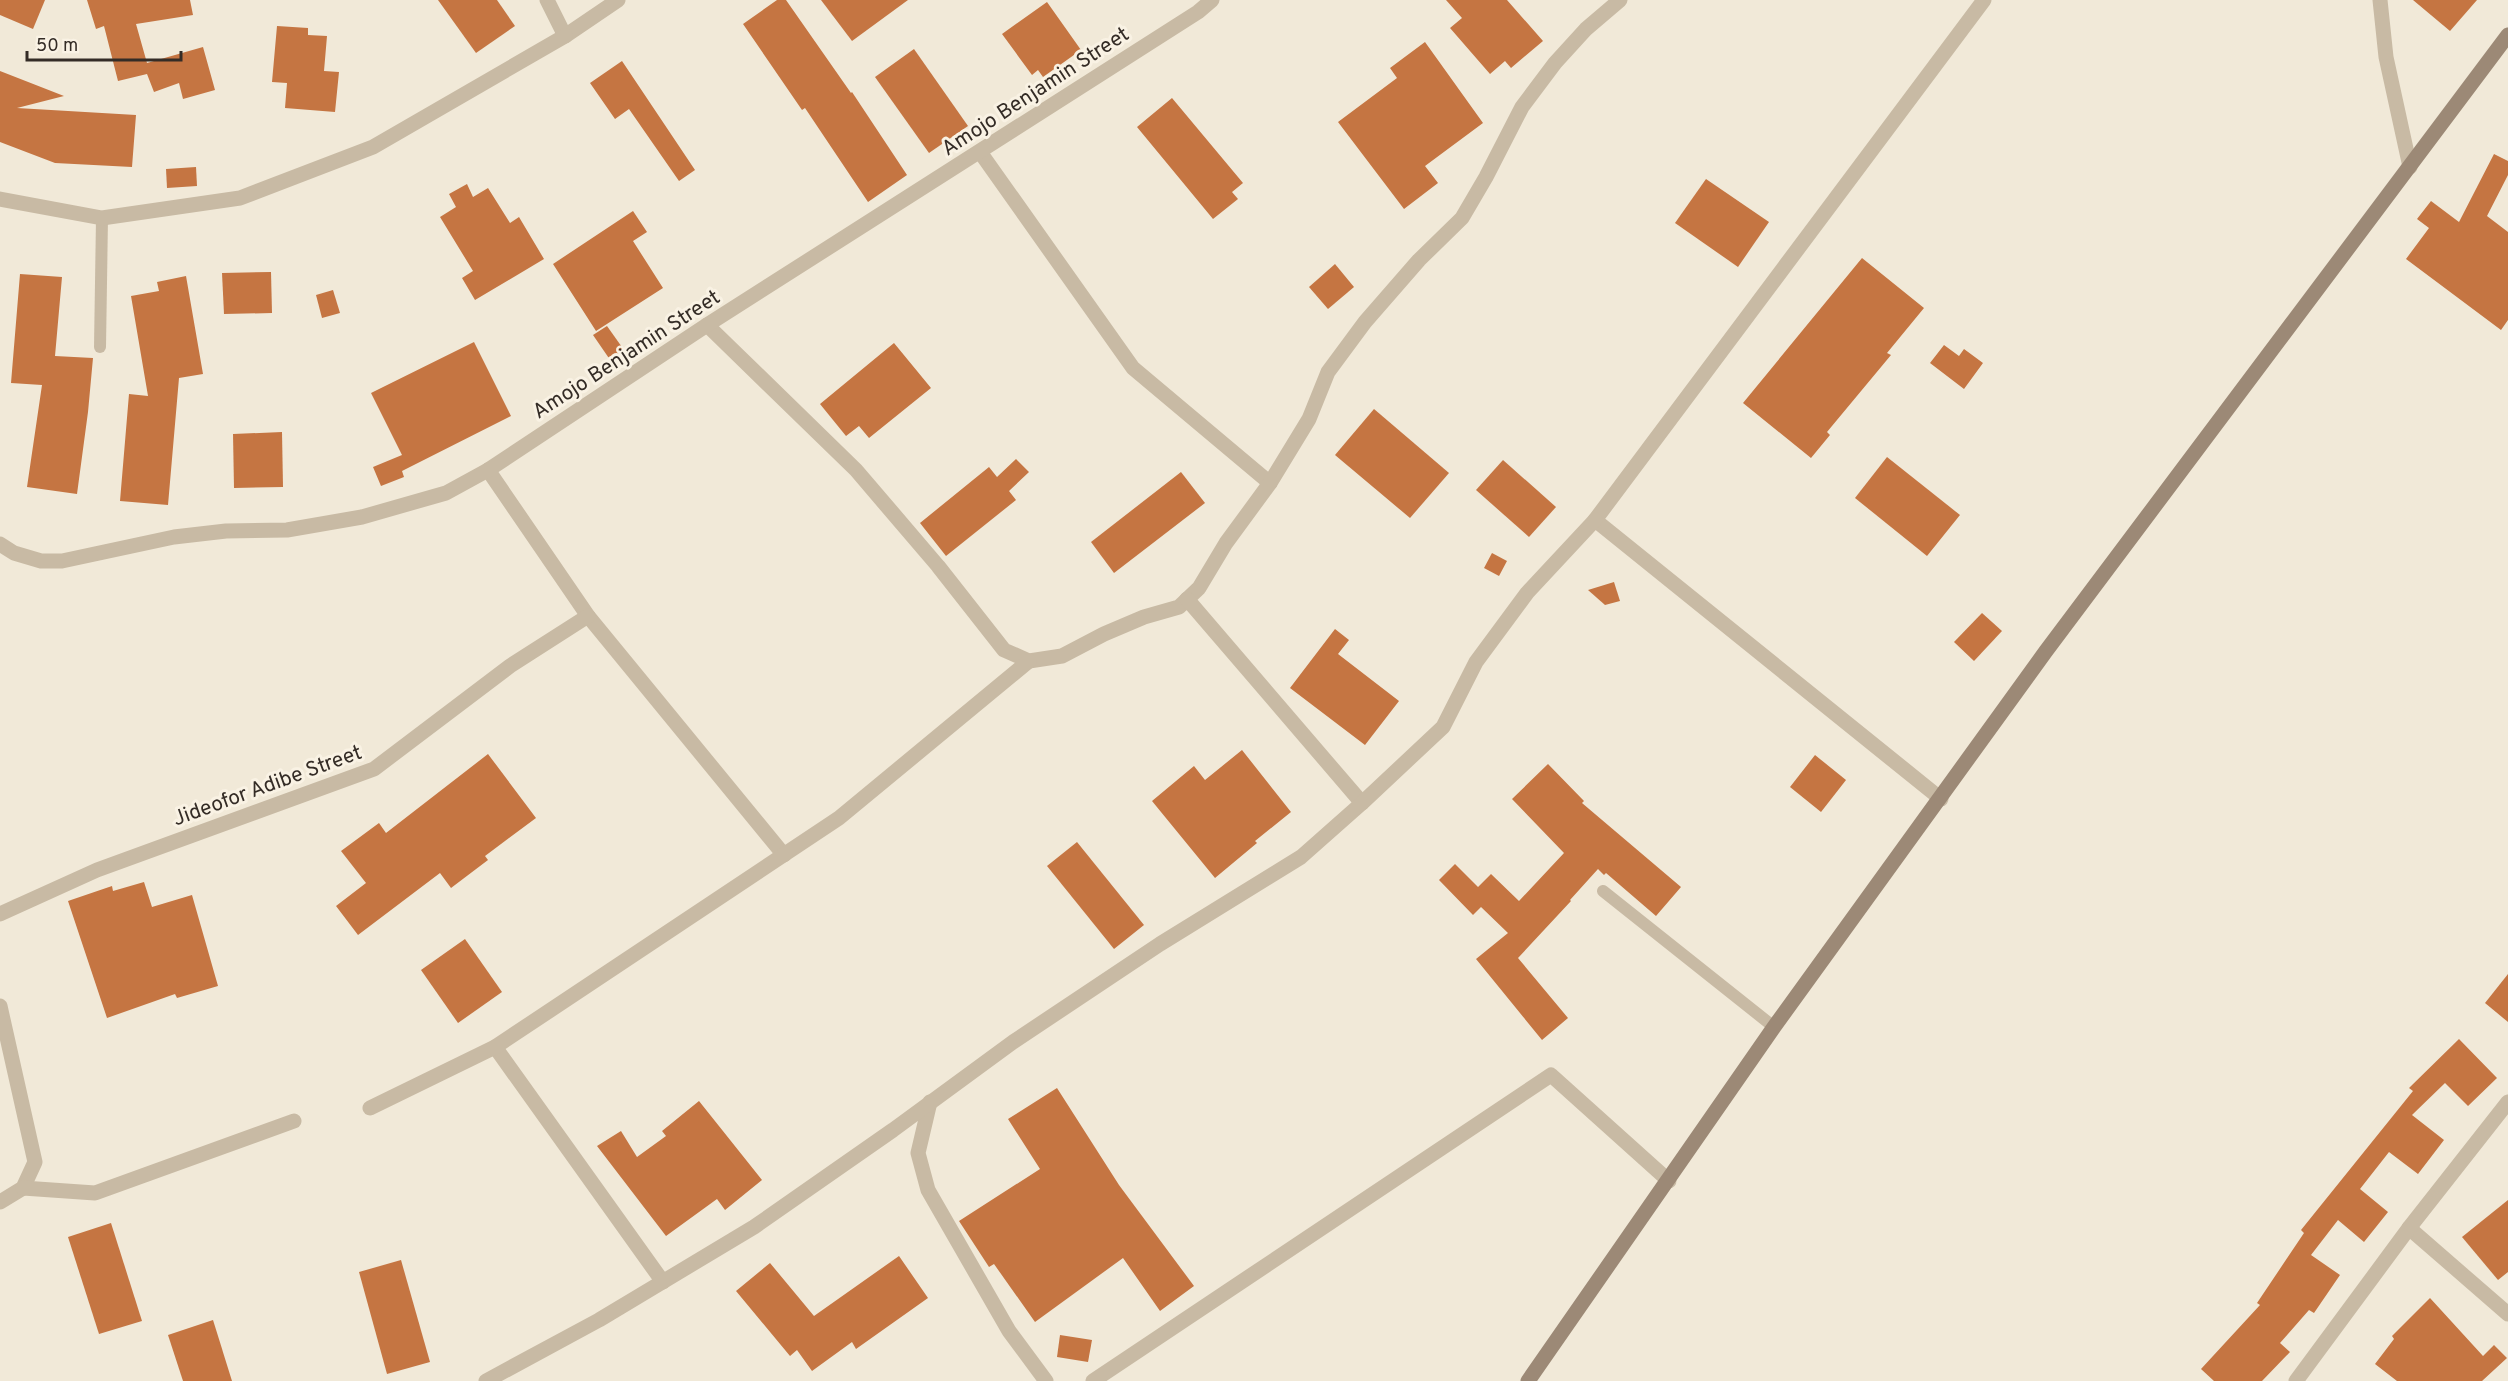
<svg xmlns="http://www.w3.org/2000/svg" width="2508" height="1381" font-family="Overpass,sans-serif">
	<rect width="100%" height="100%" fill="#f1e9d8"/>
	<g fill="#c57542">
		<polygon points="0,0 45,0 33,29 0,15"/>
		<polygon points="87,0 190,0 193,15 136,24 147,63 203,47 215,90 183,99 179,83 154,92 147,74 118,81 104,26 96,29"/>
		<polygon points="438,0 497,0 515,26 476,53"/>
		<polygon points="777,0 786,0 851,93 852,92 907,175 868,202 805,108 802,110 743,24"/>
		<polygon points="821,0 908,0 852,41"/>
		<polygon points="1446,0 1507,0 1543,41 1511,68 1505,61 1490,74 1450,28 1462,18"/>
		<polygon points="2413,0 2477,0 2450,31"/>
		<polygon points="1047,2 1081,50 1043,77 1038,70 1032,75 1002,34"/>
		<polygon points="277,26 308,28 308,35 327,36 324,71 339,72 335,112 285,108 287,83 272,82"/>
		<polygon points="1425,42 1483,123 1425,166 1438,183 1404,209 1338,122 1397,78 1390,68"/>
		<polygon points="914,49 968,126 929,153 875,77"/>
		<polygon points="622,61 695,170 679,181 629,109 615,119 590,83"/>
		<polygon points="0,71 64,96 17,108 136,115 132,167 55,163 0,142"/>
		<polygon points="1172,98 1243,183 1232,192 1238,199 1213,219 1137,127"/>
		<polygon points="2494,154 2508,161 2508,175 2487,216 2508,232 2508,320 2501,330 2406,259 2429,228 2417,219 2431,201 2459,222"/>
		<polygon points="196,167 197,186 167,188 166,169"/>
		<polygon points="1706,179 1769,222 1738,267 1675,223"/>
		<polygon points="467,184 473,197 488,188 510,223 519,217 544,259 475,300 462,278 473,271 440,217 456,207 449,194"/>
		<polygon points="633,211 647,232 633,241 663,288 596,331 553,264"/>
		<polygon points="1862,258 1924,308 1887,353 1891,355 1827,432 1830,435 1811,458 1743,403"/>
		<polygon points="1335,264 1354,287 1328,309 1309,287"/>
		<polygon points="271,272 272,313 224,314 222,273"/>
		<polygon points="20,274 62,277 55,356 93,358 88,412 77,494 27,487 42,385 11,383"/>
		<polygon points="186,276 203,374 179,378 168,505 120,501 129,394 148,396 131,296 159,291 157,282"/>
		<polygon points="333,290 340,313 322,318 316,295"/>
		<polygon points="607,326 629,357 615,367 593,335"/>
		<polygon points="474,342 511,416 402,471 404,477 381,486 373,467 402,455 371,393"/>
		<polygon points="894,343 931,388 869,438 859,426 846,436 820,404"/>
		<polygon points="1944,345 1959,356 1964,349 1983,363 1964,389 1930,363"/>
		<polygon points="1374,409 1449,473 1410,518 1335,455"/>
		<polygon points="282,432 283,487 234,488 233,434"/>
		<polygon points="1887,457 1960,515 1927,556 1855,498"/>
		<polygon points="1016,459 1029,472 1009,491 1016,500 946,556 920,523 989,467 997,477"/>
		<polygon points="1503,460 1556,507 1529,537 1476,490"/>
		<polygon points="1181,472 1205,503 1114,573 1091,542"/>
		<polygon points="1492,553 1507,561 1499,576 1484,568"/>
		<polygon points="1614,582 1620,601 1605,605 1588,590"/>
		<polygon points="1982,613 2002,631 1974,661 1954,642"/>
		<polygon points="1335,629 1349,640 1338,654 1399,701 1365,745 1290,688"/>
		<polygon points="1242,750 1291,812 1255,841 1257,843 1215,878 1152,801 1194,766 1205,780"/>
		<polygon points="488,754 536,818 485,856 488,860 451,888 440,873 358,935 336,906 366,883 341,851 379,823 386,833"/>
		<polygon points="1815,755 1846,780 1821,812 1790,787"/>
		<polygon points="1548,764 1584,801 1582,803 1681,887 1656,916 1606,873 1604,875 1598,869 1570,900 1571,901 1518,958 1568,1018 1542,1040 1476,959 1508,933 1481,907 1473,915 1439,880 1455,864 1478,887 1491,874 1519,901 1564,853 1512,799"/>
		<polygon points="1077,842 1144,925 1114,949 1047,866"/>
		<polygon points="144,882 152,907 192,895 218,986 177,998 175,994 107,1018 68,901 112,886 113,891"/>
		<polygon points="465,939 502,992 458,1023 421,970"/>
		<polygon points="2508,974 2508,1022 2485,1003"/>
		<polygon points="2459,1039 2497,1078 2468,1106 2445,1083 2412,1115 2444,1140 2418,1174 2389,1152 2360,1189 2388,1212 2364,1242 2338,1220 2311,1255 2340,1275 2314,1313 2309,1310 2280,1343 2290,1352 2262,1381 2214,1381 2201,1369 2260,1305 2257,1303 2304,1233 2301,1230 2413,1091 2409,1088"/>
		<polygon points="1057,1088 1119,1185 1194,1286 1160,1311 1123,1258 1035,1322 994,1264 989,1267 959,1221 1040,1169 1008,1119"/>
		<polygon points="699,1101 762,1180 725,1210 717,1199 666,1236 597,1146 621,1131 637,1157 666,1136 662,1131"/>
		<polygon points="2508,1200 2508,1272 2498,1280 2462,1237"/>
		<polygon points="111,1223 142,1321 99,1334 68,1237"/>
		<polygon points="899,1256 928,1298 856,1349 852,1342 812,1371 797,1350 790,1356 736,1291 770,1263 814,1316"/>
		<polygon points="401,1260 430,1362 387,1374 359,1272"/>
		<polygon points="2430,1298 2483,1356 2494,1345 2507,1358 2482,1381 2397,1381 2375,1364 2394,1339 2392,1336"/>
		<polygon points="213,1320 232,1381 183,1381 168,1335"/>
		<polygon points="1060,1335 1092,1340 1088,1362 1057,1357"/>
	</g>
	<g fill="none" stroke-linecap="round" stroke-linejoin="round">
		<g stroke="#c8baa4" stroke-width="12">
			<polyline points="100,347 102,218"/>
			<polyline points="1603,891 1774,1027"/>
		</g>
		<g stroke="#c8baa4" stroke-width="15">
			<polyline points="547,0 565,36 618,0"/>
			<polyline points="2380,0 2386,57 2410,167"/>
			<polyline points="980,152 1133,368 1270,483"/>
			<polyline points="0,199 102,218 240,198 373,147 565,36"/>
			<polyline points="707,325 856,470 938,566 1004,650 1029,661 1062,656 1104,634 1144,617 1179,607 1199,588 1226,543 1270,483 1309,419 1328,372 1365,322 1419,260 1462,218 1486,177 1522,107 1555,63 1586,29 1620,0"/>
			<polyline points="488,470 588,616 784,855"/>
			<polyline points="0,544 14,553 41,561 62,561 174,537 226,531 287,530 362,517 446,493 488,470 707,325 1198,12 1212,0"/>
			<polyline points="1187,599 1362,803"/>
			<polyline points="1941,799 1595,520 1984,0"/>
			<polyline points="0,914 97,870 374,769 510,666 588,616"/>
			<polyline points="0,1006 35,1162 23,1188 0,1202"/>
			<polyline points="495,1047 663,1282"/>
			<polyline points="930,1102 918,1153 928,1190 1009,1331 1046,1381"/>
			<polyline points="370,1108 495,1047 839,818 1029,661"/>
			<polyline points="23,1188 95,1193 294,1121"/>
			<polyline points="2409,1228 2508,1314"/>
			<polyline points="486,1381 599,1320 754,1227 893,1130 1013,1042 1160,944 1301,857 1362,803 1443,727 1476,662 1527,593 1595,520"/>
			<polyline points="1093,1381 1551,1075 1669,1181"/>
			<polyline points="2296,1381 2409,1228 2508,1102"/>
		</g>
		<polyline stroke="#9c8976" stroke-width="15" points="1528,1381 1774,1027 2046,651 2508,35"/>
	</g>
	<g text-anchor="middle" stroke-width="6" stroke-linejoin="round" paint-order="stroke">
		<g font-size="21" fill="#342c26" stroke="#f9f2e4">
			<text transform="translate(1035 91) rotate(-33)" y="7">Amojo Benjamin Street</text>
			<text transform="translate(626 354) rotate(-33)" y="7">Amojo Benjamin Street</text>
			<text transform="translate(267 785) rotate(-20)" y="7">Jideofor Adibe Street</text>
		</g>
	</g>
	<path d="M27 51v9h154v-9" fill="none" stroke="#342c26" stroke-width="3"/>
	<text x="36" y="51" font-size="18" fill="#342c26" stroke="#f9f2e4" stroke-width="4.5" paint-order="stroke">50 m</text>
</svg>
